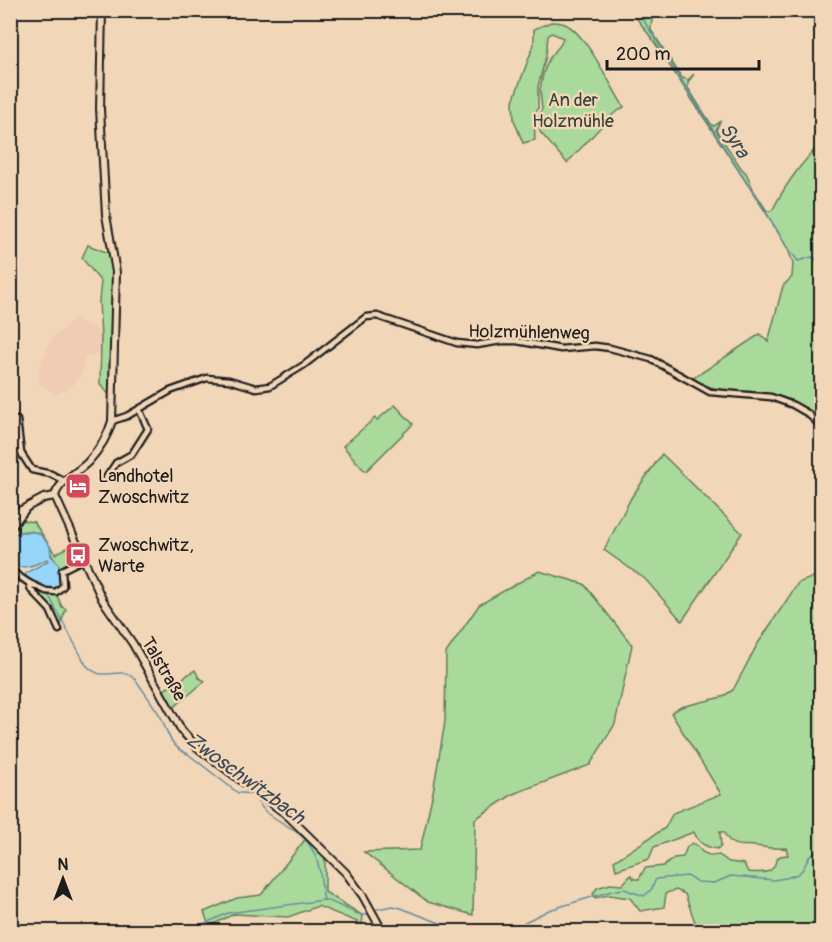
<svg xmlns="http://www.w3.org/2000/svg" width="832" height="942" font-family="Pangolin,sans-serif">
	<rect width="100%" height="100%" fill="#f1d6b8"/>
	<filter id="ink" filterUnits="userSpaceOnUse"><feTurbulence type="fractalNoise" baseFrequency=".0167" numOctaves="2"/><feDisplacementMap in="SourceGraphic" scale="12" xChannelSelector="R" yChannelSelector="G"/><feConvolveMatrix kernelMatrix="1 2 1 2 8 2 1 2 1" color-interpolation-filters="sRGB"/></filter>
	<g filter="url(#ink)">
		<polygon fill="#f1ccb4" points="75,319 101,331 101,354 85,357 82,373 71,388 55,395 38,382 39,368 52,338"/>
		<g fill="#aada9b" stroke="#637b5c" stroke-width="1.5">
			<path d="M631,11H654L651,25V30L682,78L688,80L694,74L688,82V88L711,124L714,126L720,122L716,130L741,168L746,173L754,191L767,211H771L773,209C787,182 801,164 821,143L813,154L822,164L821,424C808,411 793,399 774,395C746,388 717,395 692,379L760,334L768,342L783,286L792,277L793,263L788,249L767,214L653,40Z"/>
			<path d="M551,22C555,22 561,22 565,24C586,33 611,87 624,107L612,115L567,163L540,132L538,118L542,109L540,90L543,74L549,59L561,44L563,38L552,33L548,36L546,56L538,86V108L534,116L535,140L523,143L514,120L513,101L534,44V29Z"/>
			<polygon points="88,245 106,252 113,251 112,398 100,384 101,338 99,301 101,282 82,258"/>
			<polygon points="395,405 413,424 366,471 362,468 343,446 375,418 377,420"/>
			<polygon points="662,454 742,533 682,621 645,579 604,550 631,498"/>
			<path d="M20,520L34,522L55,554L73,545L74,547L72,548L78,560L60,570L40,534C30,530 19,530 11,537V532Z"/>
			<polygon points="539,571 584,584 632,645 615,724 590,765 513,794 475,819 473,915 428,902 364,852 420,850 433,792 445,722 446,653 479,605"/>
			<path d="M821,574V931H692L695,922L685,894L676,890L666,893L664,907L640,911L630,898L609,895L595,898L593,894L597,888L610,884L622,885L631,875L634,879H639L645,868L664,866L674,858L683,857L687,847L692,843L698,846L702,852L711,856L719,855L729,862L744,864L748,872C761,873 774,875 776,860L780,856L788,855L786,848C775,849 767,848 756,846C741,844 732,850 724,832H720L721,846L717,849C705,847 698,843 694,832L654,847L649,859L616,870L614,861L665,828L673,813L721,794L671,713L681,707L722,697L733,690L757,645L798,583Z"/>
			<polygon points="33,587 44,593 56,593 62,607 66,609 60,627"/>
			<polygon points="195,670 199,678 205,681 173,708 164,690"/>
			<polygon points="308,836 325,854 325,892 363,916 362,924 318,906 288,917 234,914 209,926 204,912 237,898 261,895"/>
		</g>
		<path fill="#98d6f9" stroke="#668ca1" stroke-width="1.5" d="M20,532H34L40,534L50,546L51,556L58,563L63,580L60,586L50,590L26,577V573L48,561L47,559C35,565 23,571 11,563L10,537Z"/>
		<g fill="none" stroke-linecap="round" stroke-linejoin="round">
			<g stroke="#668ca1" stroke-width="1.5">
				<polyline points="637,10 789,249 798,261 812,257 822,263"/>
				<polyline points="10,578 25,584"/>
				<path d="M34,588L49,596L86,665C90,669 96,674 102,674C114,675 123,669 134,678C136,680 159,714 161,717C167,732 171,748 188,754L238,793C262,792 254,802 266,812C292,831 311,833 319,868C322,879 321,890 324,900C340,903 353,916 367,915"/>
				<polyline points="377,909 393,906 401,908 458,930 492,929 521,924 549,910 615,890 624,889 644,896 651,890 656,879 687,876 698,882 714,883 731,876 773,880 786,878 798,874 803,869 810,855 822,849"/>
				<polyline points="186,932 228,913 324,900"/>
			</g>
			<g stroke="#1c1c1c" stroke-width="9">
				<g id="street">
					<polyline points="17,420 21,453 32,470 51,474 66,482"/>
					<polyline points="112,421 127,416 170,391 207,378 229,380 256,388 270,386 304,365 366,317 377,316 457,343 477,345 501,341 517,341 561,349 595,346 610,348 651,359 710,392 771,397 793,405 807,413 822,427"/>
					<polyline points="106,478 116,463 132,454 148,429 139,409"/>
					<polyline points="10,530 27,508"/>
					<polyline points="10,570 29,583 31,590 50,610 59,630"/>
					<polyline points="29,583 46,591 56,592 63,586 62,570 84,559"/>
				</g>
			</g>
			<g stroke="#1c1c1c" stroke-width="10">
				<g id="secondary">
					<polyline points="55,496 102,599 133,644 182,731 198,748 286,814 346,873 363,896 383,932"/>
					<path d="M55,496C58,482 78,472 88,462C98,451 108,436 112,421L116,272L106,215L100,109L102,10"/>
					<polyline points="10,516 44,498 55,496"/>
				</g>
			</g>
			<use href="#street" stroke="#f1d6b8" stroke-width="4.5"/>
			<use href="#secondary" stroke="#f1d6b8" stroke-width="6"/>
		</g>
	</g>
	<defs>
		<g id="hotel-square" transform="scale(1.35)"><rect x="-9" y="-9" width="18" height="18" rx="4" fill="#d1495b" stroke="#f1d6b8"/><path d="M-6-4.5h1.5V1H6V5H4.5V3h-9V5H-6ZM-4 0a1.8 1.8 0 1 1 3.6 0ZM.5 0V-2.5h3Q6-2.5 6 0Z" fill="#fff"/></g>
		<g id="bus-square" transform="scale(1.35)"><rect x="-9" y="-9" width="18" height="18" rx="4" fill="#d1495b" stroke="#f1d6b8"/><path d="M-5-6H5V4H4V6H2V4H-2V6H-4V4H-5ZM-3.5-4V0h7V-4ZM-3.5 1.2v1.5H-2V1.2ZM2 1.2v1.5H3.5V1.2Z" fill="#fff"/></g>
	</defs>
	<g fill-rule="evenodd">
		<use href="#hotel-square" x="78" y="486"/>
		<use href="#bus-square" x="78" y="555"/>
	</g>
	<g text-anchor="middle" stroke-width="5" stroke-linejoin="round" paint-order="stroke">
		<g font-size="18" fill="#384235" stroke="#f1d6b8">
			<text x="573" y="106">An der<tspan x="573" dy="21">Holzmühle</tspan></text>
		</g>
		<g font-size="18" fill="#1c1c1c" stroke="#f1d6b8">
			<text transform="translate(529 332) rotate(1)" y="6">Holzmühlenweg</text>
			<text transform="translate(164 669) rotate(60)" y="6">Talstraße</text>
		</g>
		<g font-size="18" fill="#1c1c1c" stroke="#f1d6b8" text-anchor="start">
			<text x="98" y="482">Landhotel<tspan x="98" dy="21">Zwoschwitz</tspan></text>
			<text x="98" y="551">Zwoschwitz,<tspan x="98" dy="21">Warte</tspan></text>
		</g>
		<g font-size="20" font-style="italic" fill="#3b4a53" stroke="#f1d6b8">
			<text transform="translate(735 140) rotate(57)" y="7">Syra</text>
			<text transform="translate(246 778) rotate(36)" y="7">Zwoschwitzbach</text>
		</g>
	</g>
	<rect width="832" height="942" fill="none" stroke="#f1d6b8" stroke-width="36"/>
	<rect x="18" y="18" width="796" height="906" fill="none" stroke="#1c1c1c" stroke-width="2" filter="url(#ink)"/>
	<g transform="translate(63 879)" stroke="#f1d6b8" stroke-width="4.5" paint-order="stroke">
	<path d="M0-4.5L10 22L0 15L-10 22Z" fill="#1c1c1c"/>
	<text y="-9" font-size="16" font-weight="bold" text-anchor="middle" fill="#1c1c1c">N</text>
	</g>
	<path d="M607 60v9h152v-9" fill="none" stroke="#1c1c1c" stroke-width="3"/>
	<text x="616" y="60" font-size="18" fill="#1c1c1c" stroke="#f1d6b8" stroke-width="4.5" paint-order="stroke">200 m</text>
</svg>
